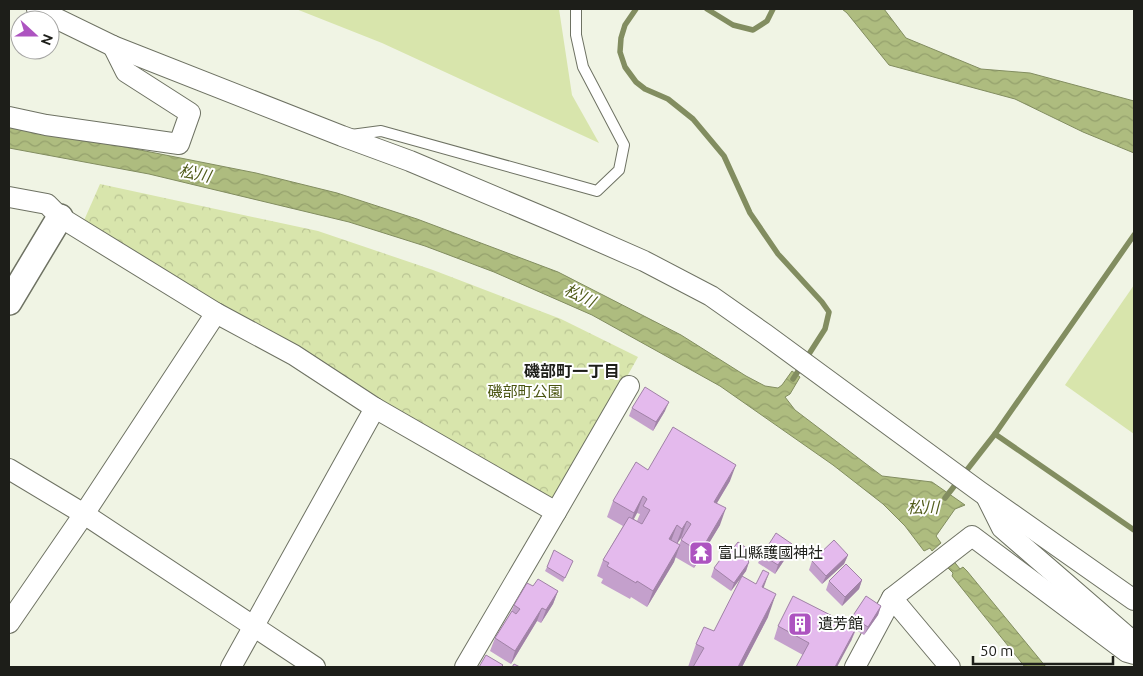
<svg xmlns="http://www.w3.org/2000/svg" width="1143" height="676" font-family="Ubuntu,'Noto Sans JP',sans-serif">
	<defs>
		<pattern id="forest-crowns" width="20" height="18" patternUnits="userSpaceOnUse" patternTransform="scale(1.25)"><rect width="20" height="18" fill="#d8e5ac"/><path d="M2 6a3 3 0 1 1 6 0M12 15a3 3 0 1 1 6 0" fill="none" stroke="#b9c493"/></pattern>
		<pattern id="water-waves" width="16" height="10" patternUnits="userSpaceOnUse" patternTransform="scale(1.25)"><rect width="16" height="10" fill="#aebc7f"/><path d="M0 5q4-4 8 0t8 0" fill="none" stroke="#95a16d"/></pattern>
	</defs>
	<rect width="100%" height="100%" fill="#f0f4e4"/>
	<g fill="#d8e5ac">
		<polygon points="296,9 559,9 572,95 599,143 382,43"/>
		<polygon points="1134,285 1134,434 1065,385"/>
	</g>
	<polygon fill="url(#forest-crowns)" points="100,184 318,231 433,270 561,319 638,357 558,499 549,501 82,225"/>
	<g fill="url(#water-waves)" stroke="#828d60">
		<polygon points="842,9 884,9 906,38 981,69 1030,73 1134,101 1134,153 1083,132 1015,99 889,65 847,13"/>
		<polygon points="9,124 256,173 337,193 417,219 558,272 681,335 746,376 765,386 778,388 782,385 792,371 800,377 790,394 785,397 795,410 882,476 932,482 965,505 955,509 936,536 941,543 932,551 930,548 924,551 905,526 883,504 833,465 720,386 592,315 494,272 425,246 349,222 149,174 9,148"/>
		<polygon points="952,559 960,569 963,567 967,571 1046,667 1025,667 952,576 953,573 945,565"/>
	</g>
	<g fill="none" stroke-linecap="round" stroke-linejoin="round">
		<g stroke="#828d60" stroke-width="5.5">
			<polyline points="636,9 625,25 621,38 620,52 625,67 636,82 645,89 668,99 693,119 724,156 750,213 778,254 822,302 829,312 825,329 793,379"/>
			<polyline points="707,9 733,25 753,30 767,21 773,9"/>
			<polyline points="995,434 1134,530"/>
			<polyline points="945,498 995,434 1134,235"/>
		</g>
		<g stroke="#6e7263" stroke-width="12">
			<polyline id="service" points="351,135 381,131 597,191 619,170 624,145 583,67 576,35 576,9"/>
		</g>
		<g stroke="#6e7263" stroke-width="22">
			<g id="minor">
				<polyline points="37,9 113,46 342,136 410,161 562,225 644,261 711,296 765,334 979,491 1134,600"/>
				<polyline points="9,117 46,125 179,144 190,113 126,72 113,46"/>
				<polyline points="9,197 47,204 60,217 216,313 294,355 375,408 556,512 465,667"/>
				<polyline points="9,469 84,514 315,667"/>
				<polyline points="987,498 1002,528 1129,638"/>
				<polyline points="556,512 629,386"/>
				<polyline points="892,598 950,667"/>
				<polyline points="9,623 84,514 216,313"/>
				<polyline points="231,667 375,408"/>
				<polyline points="855,667 892,598 972,536 1127,652 1134,654"/>
			</g>
		</g>
		<g stroke="#6e7263" stroke-width="28">
			<polyline id="tertiary" points="9,302 60,217"/>
		</g>
		<use href="#service" stroke="#fff" stroke-width="10"/>
		<use href="#minor" stroke="#fff" stroke-width="20"/>
		<use href="#tertiary" stroke="#fff" stroke-width="25"/>
	</g>
	<g fill="#c4a0cc" fill-rule="evenodd">
		<polygon points="632,408 665,411 653,431 629,416"/>
		<path d="M648,470L730,481L717,503L720,525L694,568L675,557L674,562L647,607L631,597L630,599L601,583L603,579L597,576L603,560L623,526L607,517L613,501ZM637,513L640,514L637,521L634,519ZM681,538H682L679,545L677,544Z"/>
		<polygon points="789,553 775,574 758,563 762,555"/>
		<polygon points="848,555 844,564 822,584 809,570 812,561"/>
		<polygon points="573,561 563,582 545,571 547,567"/>
		<polygon points="748,561 749,562 746,571 731,591 711,577 714,568"/>
		<polygon points="862,580 859,589 842,606 826,590 829,581"/>
		<polygon points="764,588 768,617 742,667 688,667 696,644 714,631"/>
		<polygon points="558,591 553,604 541,623 537,621 511,664 490,651 495,638 511,612 514,605"/>
		<polygon points="881,606 878,615 864,635 856,630 851,641 803,655 774,639 778,626 850,625 852,617"/>
	</g>
	<g fill="#a082a6">
		<polygon points="669,402 665,411 653,431 656,422"/>
		<polygon points="736,465 730,481 708,518 714,502"/>
		<polygon points="643,496 637,513 628,529 634,513"/>
		<polygon points="726,508 720,525 694,568 700,552"/>
		<polygon points="687,521 681,538 676,545 682,529"/>
		<polygon points="677,525 671,541 669,539"/>
		<polygon points="792,544 789,553 775,574 778,565"/>
		<polygon points="680,545 674,562 647,607 653,591"/>
		<polygon points="848,555 844,564 822,584 826,576"/>
		<polygon points="749,562 746,571 731,591 734,583"/>
		<polygon points="769,573 761,595 762,587"/>
		<polygon points="862,580 859,589 842,606 845,597"/>
		<polygon points="558,591 553,604 541,623 546,610"/>
		<polygon points="776,594 768,617 742,667 738,667"/>
		<polygon points="881,606 878,615 864,635 868,627"/>
		<polygon points="542,608 537,621 511,664 515,651"/>
		<polygon points="856,628 851,641 837,667 835,667"/>
	</g>
	<g fill="#e4baed" stroke="#a082a6">
		<polygon points="645,387 669,402 656,422 632,408"/>
		<polygon points="673,427 736,465 714,502 726,508 700,552 681,540 691,524 687,521 682,529 677,525 669,539 680,545 653,591 637,581 636,583 607,566 609,563 603,560 629,517 642,524 650,510 643,506 647,499 643,496 634,513 613,501 636,462 648,470"/>
		<polygon points="776,533 792,544 778,565 762,555"/>
		<polygon points="834,540 848,555 826,576 812,561"/>
		<polygon points="738,542 752,552 748,561 749,562 734,583 714,568 728,549 731,551"/>
		<polygon points="554,550 573,561 565,578 547,567"/>
		<polygon points="846,564 862,580 845,597 829,581"/>
		<polygon points="763,570 769,573 762,587 776,594 738,667 693,667 704,648 696,644 704,627 714,631 742,576 756,584"/>
		<polygon points="538,579 558,591 546,610 542,608 515,651 495,638 512,611 516,614 520,609 514,605 527,583 533,586"/>
		<polygon points="793,596 856,628 835,667 796,667 809,643 778,626"/>
		<polygon points="866,596 881,606 868,627 852,617"/>
		<polygon points="486,655 503,665 501,667 479,667"/>
		<polygon points="514,664 520,667 512,667"/>
	</g>
	<defs>
		<g id="temple-square" transform="scale(1.25)"><rect x="-9" y="-9" width="18" height="18" rx="4" fill="#ad54c0" stroke="#fff"/><path d="M0-6L5-2H3V0L6.5 2.5H4V6H1.5V3h-3V6H-4V2.5H-6.5L-3 0V-2H-5Z" fill="#fff"/></g>
		<g id="building-square" transform="scale(1.25)"><rect x="-9" y="-9" width="18" height="18" rx="4" fill="#ad54c0" stroke="#fff"/><path d="M-4-6H4V6H1V3H-1V6H-4ZM-2.5-4.3h1.7v1.8h-1.7ZM.8-4.3h1.7v1.8H.8ZM-2.5-1h1.7V.8h-1.7ZM.8-1h1.7V.8H.8Z" fill="#fff"/></g>
	</defs>
	<g fill-rule="evenodd">
		<use href="#temple-square" x="701" y="553"/>
		<use href="#building-square" x="800" y="624"/>
	</g>
	<g text-anchor="middle" stroke-width="4" stroke-linejoin="round" paint-order="stroke">
		<g font-size="15" fill="#495410" stroke="#fff">
			<text x="525" y="397">磯部町公園</text>
		</g>
		<g font-size="15" fill="#1d1e19" stroke="#fff" text-anchor="start">
			<text x="718" y="558">富山縣護國神社</text>
			<text x="818" y="629">遺芳館</text>
		</g>
		<g font-size="16" font-style="italic" fill="#515c1a" stroke="#fff">
			<text transform="translate(195 173) rotate(12)" y="6">松川</text>
			<text transform="translate(580 295) rotate(26)" y="6">松川</text>
			<text x="923" y="513">松川</text>
		</g>
		<g font-size="16" font-weight="bold" fill="#1d1e19" stroke="#fff">
			<text x="572" y="377">磯部町一丁目</text>
		</g>
	</g>
	<rect width="1143" height="676" fill="none" stroke="#1d1e19" stroke-width="20"/>
	<g transform="translate(35 35) rotate(111)"><circle r="24" fill="#ffffff" stroke="#a5a5a3"/>
	<path d="M0-4L9 19L0 12L-9 19Z" fill="#ad54c0"/>
	<text y="-8" font-size="14" font-weight="bold" text-anchor="middle" fill="#1d1e19">N</text>
	</g>
	<path d="M973 656v8h140v-8" fill="none" stroke="#1d1e19" stroke-width="2.5"/>
	<text x="980" y="656" font-size="15" fill="#1d1e19" stroke="#ffffff" stroke-width="4" paint-order="stroke">50 m</text>
</svg>
